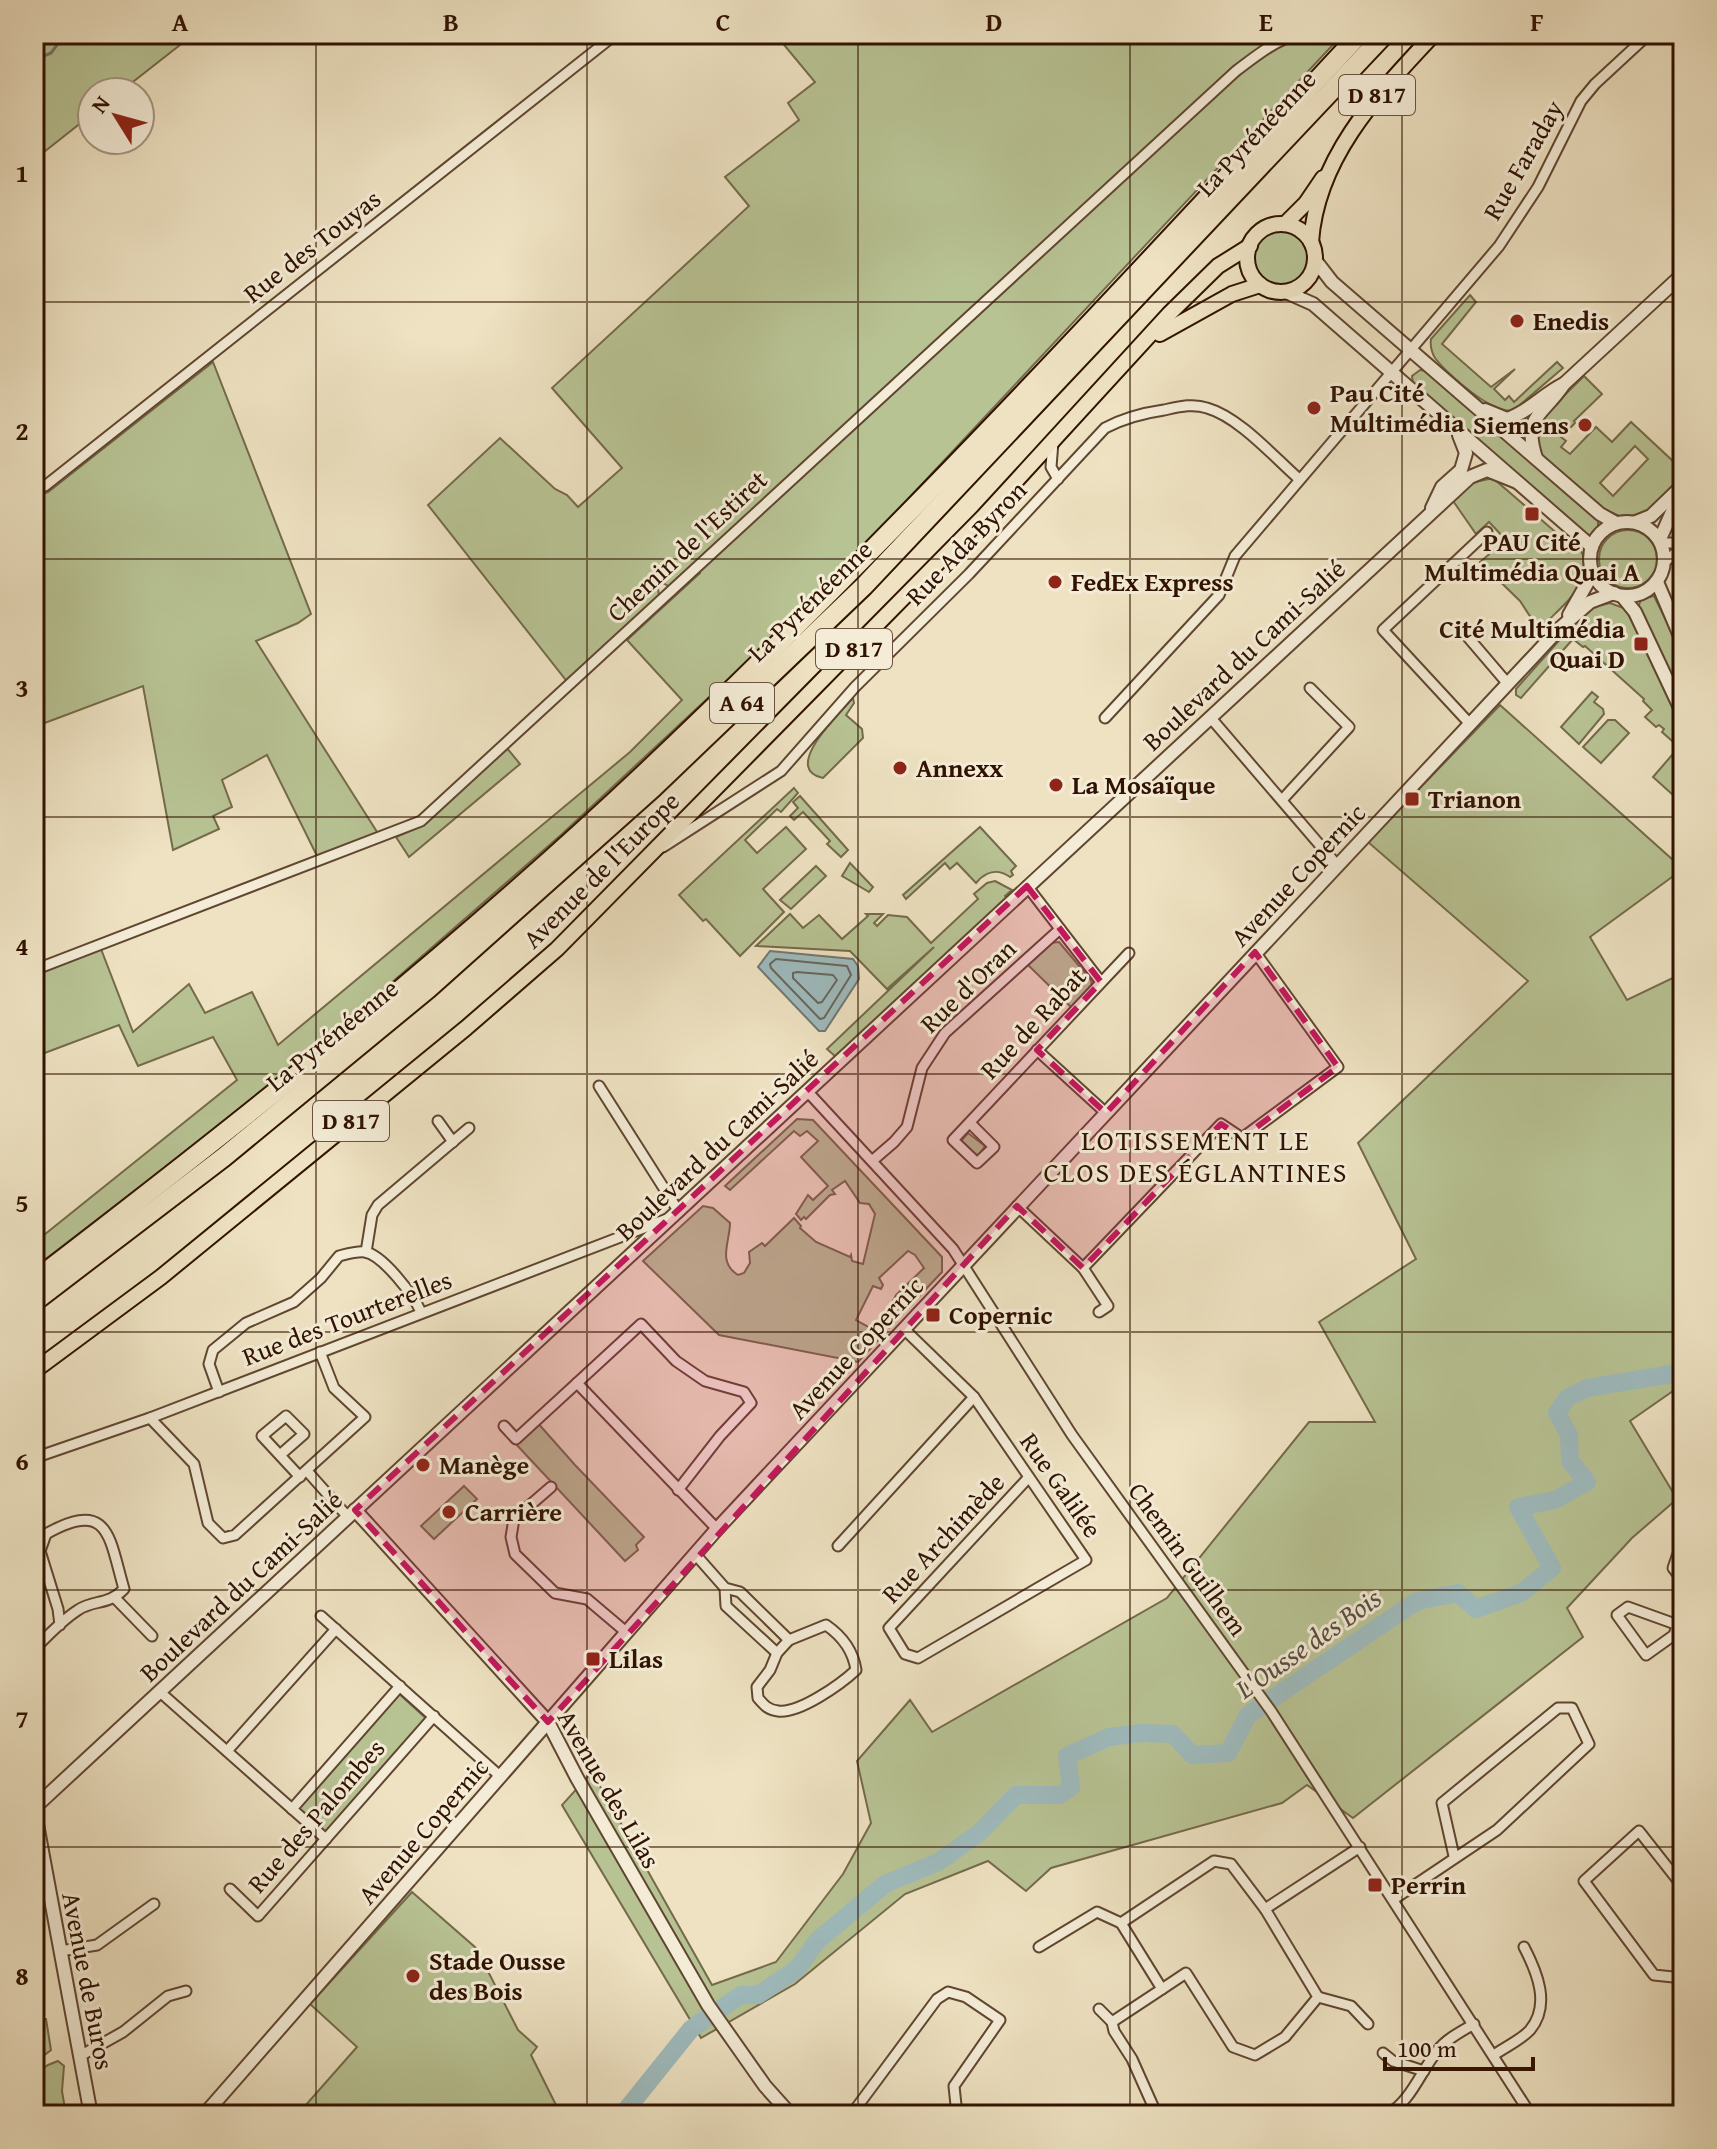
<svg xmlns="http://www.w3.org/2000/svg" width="1717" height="2149" font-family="'Gentium Book Plus',serif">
	<rect width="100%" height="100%" fill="#eee2c2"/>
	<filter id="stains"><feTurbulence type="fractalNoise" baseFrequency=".0025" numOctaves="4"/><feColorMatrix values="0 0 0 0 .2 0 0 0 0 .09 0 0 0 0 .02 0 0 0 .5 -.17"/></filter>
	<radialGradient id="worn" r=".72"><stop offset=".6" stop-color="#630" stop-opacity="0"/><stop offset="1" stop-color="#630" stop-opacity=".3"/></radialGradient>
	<g fill="#b8c394" stroke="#746a4a" stroke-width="2" fill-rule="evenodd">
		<polygon points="51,34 194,34 120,92 92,92 92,114 34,160 34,47"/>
		<polygon points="775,34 1343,34 864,546 765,645 562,834 358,1012 216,1128 34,1268 34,1243 237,1080 213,1037 138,1066 119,1025 34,1057 34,976 101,949 133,1032 189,984 205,1013 252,992 278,1045 630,752 682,700 627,640 700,573 695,565 670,587 661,582 658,586 659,598 569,684 428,505 500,438 555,489 567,495 578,507 622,468 552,388 749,206 725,177 799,120 788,103 815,82"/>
		<circle cx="1282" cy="258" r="28"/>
		<path d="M1470,295L1476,302L1442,344L1491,387L1515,369L1494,389L1505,400L1509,396L1514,402L1557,362L1563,368L1514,410C1494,416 1447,374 1435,358C1431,351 1430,346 1431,339Z"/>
		<polygon points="213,362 311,614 298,623 256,641 379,835 318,858 267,755 222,780 232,807 213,816 219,829 173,850 143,686 34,727 34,497 48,492"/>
		<polygon points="1420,370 1427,371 1598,519 1598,528 1594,534 1587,536 1413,384 1412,376"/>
		<path d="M1584,376L1602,394L1574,421L1575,423L1561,437L1566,441L1561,447L1570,454L1596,427L1612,442L1631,422L1674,462L1679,457L1683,463V479L1648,515L1635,517L1619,516L1604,509L1536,450L1537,422ZM1635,446L1648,459L1613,496L1600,483Z"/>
		<path d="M1489,479H1494L1567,542H1576C1603,580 1562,604 1539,630L1520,601L1480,562L1506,540L1489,522L1476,534L1451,498L1470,483Z"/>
		<circle cx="1628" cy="559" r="29"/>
		<polygon points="1654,596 1683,654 1683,703 1638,608 1641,599"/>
		<polygon points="1610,603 1626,609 1683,727 1683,804 1653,777 1679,747 1662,732 1664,729 1659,725 1656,727 1645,717 1652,710 1643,701 1644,699 1585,646 1583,647 1573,639 1521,698 1516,695 1516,689 1588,608"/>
		<polygon points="1592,692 1598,697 1594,702 1603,709 1604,714 1579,744 1561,727"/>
		<path d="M853,698L854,703L846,715L862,729L863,738L823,778C780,769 841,712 853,698Z"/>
		<polygon points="1500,705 1683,869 1590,937 1627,1000 1683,973 1683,989 1681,991 1683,996 1683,1384 1630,1421 1677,1499 1632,1538 1567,1608 1583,1637 1353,1818 1307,1785 1282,1803 1051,1868 1026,1891 988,1861 905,1894 795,1984 701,2038 562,1805 592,1772 712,1985 776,1962 843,1874 871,1823 857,1761 910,1700 932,1732 1167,1598 1309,1422 1375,1422 1319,1322 1416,1259 1358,1143 1528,981 1368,842"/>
		<polygon points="1608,720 1615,720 1629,733 1601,763 1583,747"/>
		<polygon points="506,747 520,764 409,857 396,837 422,826"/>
		<polygon points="794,788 798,793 781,812 777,809 745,840 757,853 786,827 806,849 763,889 784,912 740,956 706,919 703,921 679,895"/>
		<polygon points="800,796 848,850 841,857 827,844 830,841 803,812 794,820 790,816 798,808 793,802"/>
		<path d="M980,827L1016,866L1011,871L1013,875L1010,877C997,868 985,872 976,883L957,863L950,869L945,863L906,899L903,895Z"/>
		<polygon points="850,863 873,887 869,892 842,876"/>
		<polygon points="816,866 826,876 791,909 780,900"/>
		<polygon points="995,881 1012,890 1005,896 1007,899 837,1058 827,1049 934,947 887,989 850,951 756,946 790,914 803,928 819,915 842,939 868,916 866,914 883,914 874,923 877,926 888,915 907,917 931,943 978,899 974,894 987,883"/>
		<polygon points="1059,942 1091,980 1092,986 1072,1008 1027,964 1049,943"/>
		<path d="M797,1119L813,1120L942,1257V1272L889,1328L882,1323L896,1295L924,1268L915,1255L908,1251L879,1278L883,1285L881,1289L873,1286L856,1320L883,1335L858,1362L719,1335L643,1261L703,1206L713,1208L730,1223C730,1242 717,1262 738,1275L744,1273L750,1263L749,1252L762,1243L765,1246L794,1218L801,1226L800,1228L816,1242L850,1257L851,1255L852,1261L863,1264L875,1214L869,1204L860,1203L845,1181L832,1190L835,1194L830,1195L806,1219L804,1217L801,1220L796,1214L808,1195L813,1200L828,1186L801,1157L818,1141L807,1131L800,1136L794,1131L730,1190L725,1186Z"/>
		<polygon points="968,1133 985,1146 978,1157 960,1142"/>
		<polygon points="536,1421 575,1465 644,1537 636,1545 638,1550 625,1561 514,1442"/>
		<polygon points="464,1486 477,1499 434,1539 421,1526"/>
		<polygon points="396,1691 429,1721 328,1836 295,1806"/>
		<polygon points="412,1892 476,1948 518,2030 537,2047 531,2055 561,2115 297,2115 357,2047 310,2004"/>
		<polygon points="39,1988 42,2019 46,2019 51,2050 34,2063 34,2000"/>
		<polygon points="58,2061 64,2066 62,2091 66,2115 38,2115 34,2109 34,2075 48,2065"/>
	</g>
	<polygon fill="#9ebbbe" stroke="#727772" stroke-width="2" points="770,951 853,959 858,966 859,979 825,1031 819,1031 758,967"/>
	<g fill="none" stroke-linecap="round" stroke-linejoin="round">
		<g stroke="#67665f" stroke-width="2">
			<polygon points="776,959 847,966 851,975 824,1018 820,1019 771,968 770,964"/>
			<polygon points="797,972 833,975 837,980 822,1002 818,1003 793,978 793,973"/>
		</g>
		<polyline stroke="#727772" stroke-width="3" points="34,60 51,53 65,34"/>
		<polyline stroke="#9ebbbe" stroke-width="18" points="622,2115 691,2029 741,1995 758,1995 797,1969 817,1941 885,1884 940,1861 979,1833 1016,1795 1060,1795 1071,1787 1067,1756 1109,1737 1141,1733 1173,1734 1192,1755 1228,1753 1248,1715 1417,1601 1458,1593 1476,1609 1521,1593 1552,1568 1518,1507 1555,1500 1587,1482 1570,1461 1569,1435 1557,1413 1567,1398 1587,1388 1683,1372"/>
		<g stroke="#604630" stroke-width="13">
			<g id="minor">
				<polyline points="1053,442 1051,467 1058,479"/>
				<polyline points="34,488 45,486 616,34"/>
				<polyline points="1661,543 1683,543"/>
				<polyline points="1665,562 1683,546"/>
				<polyline points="1467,636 1508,684"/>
				<polyline points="1210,717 1337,865"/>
				<polyline points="1105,718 1219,595 1235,556 1499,246 1538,187 1581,101 1595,84 1649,34"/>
				<polyline points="1470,724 1383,630 1487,532"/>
				<polyline points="1282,800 1349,727 1310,688"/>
				<path d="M663,847L781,771L855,687L969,574L1105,428C1124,418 1143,413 1164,410C1178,407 1193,403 1207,408C1239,417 1274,457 1299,479"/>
				<polyline points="1027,886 1101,982"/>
				<path d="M34,970L421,821L1236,71C1256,56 1274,41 1298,34"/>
				<polyline points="1037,1050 1106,1113"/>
				<polyline points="599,1086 679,1212"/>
				<polyline points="807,1091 953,1249 1072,1435 1271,1711 1531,2115"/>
				<polyline points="438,1121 453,1142"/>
				<polyline points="970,1123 994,1147 977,1163 953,1140 1129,953"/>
				<polyline points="872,1161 894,1142 907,1127 922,1068 945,1033 1060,929"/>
				<polyline points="1017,1206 1083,1268 1108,1306 1099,1312"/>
				<polyline points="366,1252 372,1215 378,1205 469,1128"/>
				<polyline points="1083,1268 1221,1124 1242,1138 1338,1067 1255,952"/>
				<polyline points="904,1329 974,1397 1086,1560 918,1658 905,1654 889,1628 1029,1477"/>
				<polyline points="577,1383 641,1324 676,1361 705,1381 744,1392 751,1403 720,1436 678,1490"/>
				<path d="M219,1392L209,1364L213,1350L246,1323L294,1302L321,1278L339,1256C347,1254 357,1251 365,1252C383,1255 414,1296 421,1312"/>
				<polyline points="150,1418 194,1464 208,1523 223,1538 235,1535 365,1417 334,1388 320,1352"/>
				<polyline points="504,1426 516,1439 577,1383 717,1529"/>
				<polyline points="280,1455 304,1434 286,1416 262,1436 300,1477"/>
				<polyline points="34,1458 150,1418 667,1219"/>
				<polyline points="307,1471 348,1517"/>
				<polyline points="1683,1478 1679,1483 1683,1489"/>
				<polyline points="551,1487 514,1519 511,1537 515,1554 555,1593 587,1599 626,1632"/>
				<polyline points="1683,1539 1673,1568 1683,1581"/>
				<polyline points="838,1546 974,1397"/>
				<polyline points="695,1554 725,1588 740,1592 789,1640"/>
				<polyline points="725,1588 726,1606 777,1653"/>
				<polyline points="115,1598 152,1636"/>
				<polyline points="321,1616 501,1777"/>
				<path d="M826,1625C842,1636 853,1650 856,1670C841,1684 799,1714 778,1711C768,1710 764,1705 758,1698L757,1687L770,1670L777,1653L789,1640Z"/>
				<polyline points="1678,1625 1628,1607 1617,1615 1646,1655 1674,1635 1683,1609"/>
				<path d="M34,1649C48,1636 62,1620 78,1610C94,1599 108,1606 124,1589C109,1538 110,1498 46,1534L40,1551L58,1609L60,1625"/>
				<polyline points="160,1692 326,1839"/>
				<polyline points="227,1751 336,1629"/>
				<polyline points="292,1809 400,1686"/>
				<polyline points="1683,1887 1639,1831 1584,1881 1654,1975 1683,1978"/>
				<polyline points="230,1889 258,1916 434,1716"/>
				<polyline points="1394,1899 1497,1830 1589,1744 1572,1708 1558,1708 1442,1803 1454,1856"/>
				<polyline points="1121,1923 1162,1989 1112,2022 1114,2031 1132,2059 1157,2115"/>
				<polyline points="1039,1947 1097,1912 1121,1923 1214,1861 1231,1864 1265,1909 1360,1847"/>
				<polyline points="60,1951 97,1945 154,1904"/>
				<polyline points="1162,1989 1186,1973 1233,2047 1255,2055 1285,2037 1318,1997 1265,1909"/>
				<polyline points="1318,1997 1351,2006 1368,2024"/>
				<polyline points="1099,2009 1112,2022"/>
				<polyline points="1383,2053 1393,2061 1424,2071"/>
				<path d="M1494,2055C1505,2047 1521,2040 1530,2030C1551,2005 1537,1972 1524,1947"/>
				<polyline points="80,2056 123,2032 168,1996 186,1991"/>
				<polyline points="851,2115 937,1999 948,1992 966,1997 1000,2020 954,2086 957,2115"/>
				<path d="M1387,2115C1412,2100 1420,2072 1438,2050C1446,2039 1462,2031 1474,2024"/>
			</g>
		</g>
		<g stroke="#604630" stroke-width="16">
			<g id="tertiary">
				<polyline points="1315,260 1332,282 1600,514 1616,523"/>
				<polyline points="1286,292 1313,304 1592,547"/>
				<path d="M1485,410L1507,419C1529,412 1543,394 1564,384"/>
				<path d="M1536,458C1522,415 1543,416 1564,384L1683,274"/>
				<polyline points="1432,508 1442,487 1461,470 1466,453 1459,435"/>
				<circle cx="1627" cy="559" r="37"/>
				<polyline points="1636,522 1651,516 1683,485"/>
				<polyline points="1660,539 1672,512 1683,499"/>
				<polyline points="1657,582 1683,643"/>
				<polyline points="1622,596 1635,612 1683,714"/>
				<polyline points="1569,615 1593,573"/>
				<polyline points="355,1510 548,1722 577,1778 708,2005 765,2086 791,2115"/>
				<polyline points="34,1808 1470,477 1487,470 1517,482"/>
				<polyline points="34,1808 91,2115"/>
				<polyline points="204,2115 717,1529 1559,629 1590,602 1614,593"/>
			</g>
		</g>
		<g stroke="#301200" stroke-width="18">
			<g id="primary">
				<polyline points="1285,224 1306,203 1323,178"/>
				<circle cx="1281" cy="258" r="34"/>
				<path d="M1311,242C1317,156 1379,93 1434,34"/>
				<polyline points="1160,334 1232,294 1260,285"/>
				<polyline points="34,1371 161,1277 466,1028 557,949 983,517 1169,314 1218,266 1250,246"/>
			</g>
		</g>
		<g stroke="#301200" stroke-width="22">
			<g id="motorway">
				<path d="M34,1281C245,1119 453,954 647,771C895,536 1127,285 1360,34"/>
				<polyline points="34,1302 224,1157 428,989 653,788 864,586 1385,34"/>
			</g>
		</g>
		<use href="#minor" stroke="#f4ecd7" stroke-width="9"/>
		<use href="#tertiary" stroke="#f4ecd7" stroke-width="12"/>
		<use href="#primary" stroke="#eee2c2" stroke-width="14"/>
		<use href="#motorway" stroke="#eee2c2" stroke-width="18"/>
	</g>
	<path fill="#c2185b" fill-opacity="0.2" stroke="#c2185b" stroke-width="6" stroke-dasharray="16 10" stroke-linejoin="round" d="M1027,886L1101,982L1037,1050L1106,1113L1255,952L1338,1067L1242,1138L1221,1124L1083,1268L1017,1206L548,1722L355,1510Z"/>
	<path fill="none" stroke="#301200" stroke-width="2" stroke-opacity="0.55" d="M316,34V2115M587,34V2115M858,34V2115M1130,34V2115M1402,34V2115M34,302H1683M34,559H1683M34,817H1683M34,1074H1683M34,1332H1683M34,1590H1683M34,1847H1683"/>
	<g fill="#8f2418" stroke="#f4ecd7" stroke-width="3">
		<circle cx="1517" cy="321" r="8"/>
		<circle cx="1314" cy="408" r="8"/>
		<circle cx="1585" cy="425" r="8"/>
		<rect x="1524" y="506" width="16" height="16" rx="4"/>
		<circle cx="1055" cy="582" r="8"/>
		<rect x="1633" y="636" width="16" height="16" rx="4"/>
		<circle cx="900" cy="768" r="8"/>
		<circle cx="1056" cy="785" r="8"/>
		<rect x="1404" y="791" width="16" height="16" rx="4"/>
		<rect x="925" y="1307" width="16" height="16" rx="4"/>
		<circle cx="423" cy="1465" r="8"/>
		<circle cx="449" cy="1512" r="8"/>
		<rect x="585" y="1651" width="16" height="16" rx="4"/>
		<rect x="1367" y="1877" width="16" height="16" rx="4"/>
		<circle cx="413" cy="1976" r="8"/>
	</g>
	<g text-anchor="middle" stroke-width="6" stroke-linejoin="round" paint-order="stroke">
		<g fill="#f4ecd7" stroke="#6b5340" stroke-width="2">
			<rect x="1339" y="75" width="76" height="40" rx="6"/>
			<rect x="816" y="629" width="76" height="40" rx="6"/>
			<rect x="710" y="683" width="64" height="40" rx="6"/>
			<rect x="313" y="1101" width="76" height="40" rx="6"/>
		</g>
		<g font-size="24" font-weight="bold" fill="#301200">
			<text x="1377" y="103">D 817</text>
			<text x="854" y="657">D 817</text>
			<text x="742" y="711">A 64</text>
			<text x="351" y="1129">D 817</text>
		</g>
		<g font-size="26" fill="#301200" stroke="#f4ecd7">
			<text transform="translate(1256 133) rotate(-47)" y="9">La Pyrénéenne</text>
			<text transform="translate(1523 160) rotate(-60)" y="9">Rue Faraday</text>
			<text transform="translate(312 246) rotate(-38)" y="9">Rue des Touyas</text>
			<text transform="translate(966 543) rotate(-46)" y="9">Rue Ada Byron</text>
			<text transform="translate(687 546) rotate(-43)" y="9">Chemin de l'Estiret</text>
			<text transform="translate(810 601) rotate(-44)" y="9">La Pyrénéenne</text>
			<text transform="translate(1244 655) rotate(-43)" y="9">Boulevard du Cami-Salié</text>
			<text transform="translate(601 870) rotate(-45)" y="9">Avenue de l'Europe</text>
			<text transform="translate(1298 875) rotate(-47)" y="9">Avenue Copernic</text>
			<text transform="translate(968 986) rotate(-44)" y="9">Rue d'Oran</text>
			<text transform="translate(1033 1023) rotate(-47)" y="9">Rue de Rabat</text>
			<text transform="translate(332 1035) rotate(-39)" y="9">La Pyrénéenne</text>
			<text transform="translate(717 1145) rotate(-43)" y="9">Boulevard du Cami-Salié</text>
			<text transform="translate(347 1318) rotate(-21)" y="9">Rue des Tourterelles</text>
			<text transform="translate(856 1348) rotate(-47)" y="9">Avenue Copernic</text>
			<text transform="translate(1061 1485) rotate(55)" y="9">Rue Galilée</text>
			<text transform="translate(943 1538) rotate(-47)" y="9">Rue Archimède</text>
			<text transform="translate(1188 1559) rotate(54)" y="9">Chemin Guilhem</text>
			<text transform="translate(241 1586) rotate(-43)" y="9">Boulevard du Cami-Salié</text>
			<text transform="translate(609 1789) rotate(60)" y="9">Avenue des Lilas</text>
			<text transform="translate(316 1816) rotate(-49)" y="9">Rue des Palombes</text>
			<text transform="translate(423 1831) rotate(-49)" y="9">Avenue Copernic</text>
			<text transform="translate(88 1981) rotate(79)" y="9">Avenue de Buros</text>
		</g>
		<g font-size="26" font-weight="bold" fill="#301200" stroke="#f4ecd7" text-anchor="start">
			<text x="1533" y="330">Enedis</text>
			<text x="1330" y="402">Pau Cité<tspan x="1330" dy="30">Multimédia</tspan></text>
			<text x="1569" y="434" text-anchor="end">Siemens</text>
			<text x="1532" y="551" text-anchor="middle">PAU Cité<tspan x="1532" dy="30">Multimédia Quai A</tspan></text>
			<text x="1071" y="591">FedEx Express</text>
			<text x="1625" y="638" text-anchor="end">Cité Multimédia<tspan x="1625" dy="30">Quai D</tspan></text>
			<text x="916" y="777">Annexx</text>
			<text x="1072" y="794">La Mosaïque</text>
			<text x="1428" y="808">Trianon</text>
			<text x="949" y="1324">Copernic</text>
			<text x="439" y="1474">Manège</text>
			<text x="465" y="1521">Carrière</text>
			<text x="609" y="1668">Lilas</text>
			<text x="1391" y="1894">Perrin</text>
			<text x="429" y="1970">Stade Ousse<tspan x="429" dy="30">des Bois</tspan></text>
		</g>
		<g font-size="28" letter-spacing="2" fill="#301200" stroke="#f4ecd7">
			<text x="1196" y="1150">LOTISSEMENT LE<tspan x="1196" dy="32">CLOS DES ÉGLANTINES</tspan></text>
		</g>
		<g font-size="28" font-style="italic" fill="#564d42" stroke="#f4ecd7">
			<text transform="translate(1308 1643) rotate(-35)" y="10">L'Ousse des Bois</text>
		</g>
	</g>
	<rect width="1717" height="2149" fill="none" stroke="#eee2c2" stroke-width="88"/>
	<g transform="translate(116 116) rotate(307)"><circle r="38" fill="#f4ecd7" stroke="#a69581" stroke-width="2"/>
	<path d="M0-6L14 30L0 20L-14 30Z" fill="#8f2418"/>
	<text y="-12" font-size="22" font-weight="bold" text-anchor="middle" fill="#301200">N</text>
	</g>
	<path d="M1385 2057v12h148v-12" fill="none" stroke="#301200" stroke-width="4"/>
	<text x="1397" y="2057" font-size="24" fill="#301200" stroke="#f4ecd7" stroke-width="6" paint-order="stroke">100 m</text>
	<rect x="44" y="44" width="1629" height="2061" fill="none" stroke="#301200" stroke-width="3"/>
	<g font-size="26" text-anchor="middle" font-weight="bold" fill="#301200">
		<text x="180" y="31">A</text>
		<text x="451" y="31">B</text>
		<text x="723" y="31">C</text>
		<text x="994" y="31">D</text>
		<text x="1266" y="31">E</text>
		<text x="1537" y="31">F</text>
		<text x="22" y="182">1</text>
		<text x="22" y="440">2</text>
		<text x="22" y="697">3</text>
		<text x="22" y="955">4</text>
		<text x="22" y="1212">5</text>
		<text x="22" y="1470">6</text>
		<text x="22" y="1728">7</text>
		<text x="22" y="1985">8</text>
	</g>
	<rect width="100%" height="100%" filter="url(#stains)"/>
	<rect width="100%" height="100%" fill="url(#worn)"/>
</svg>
